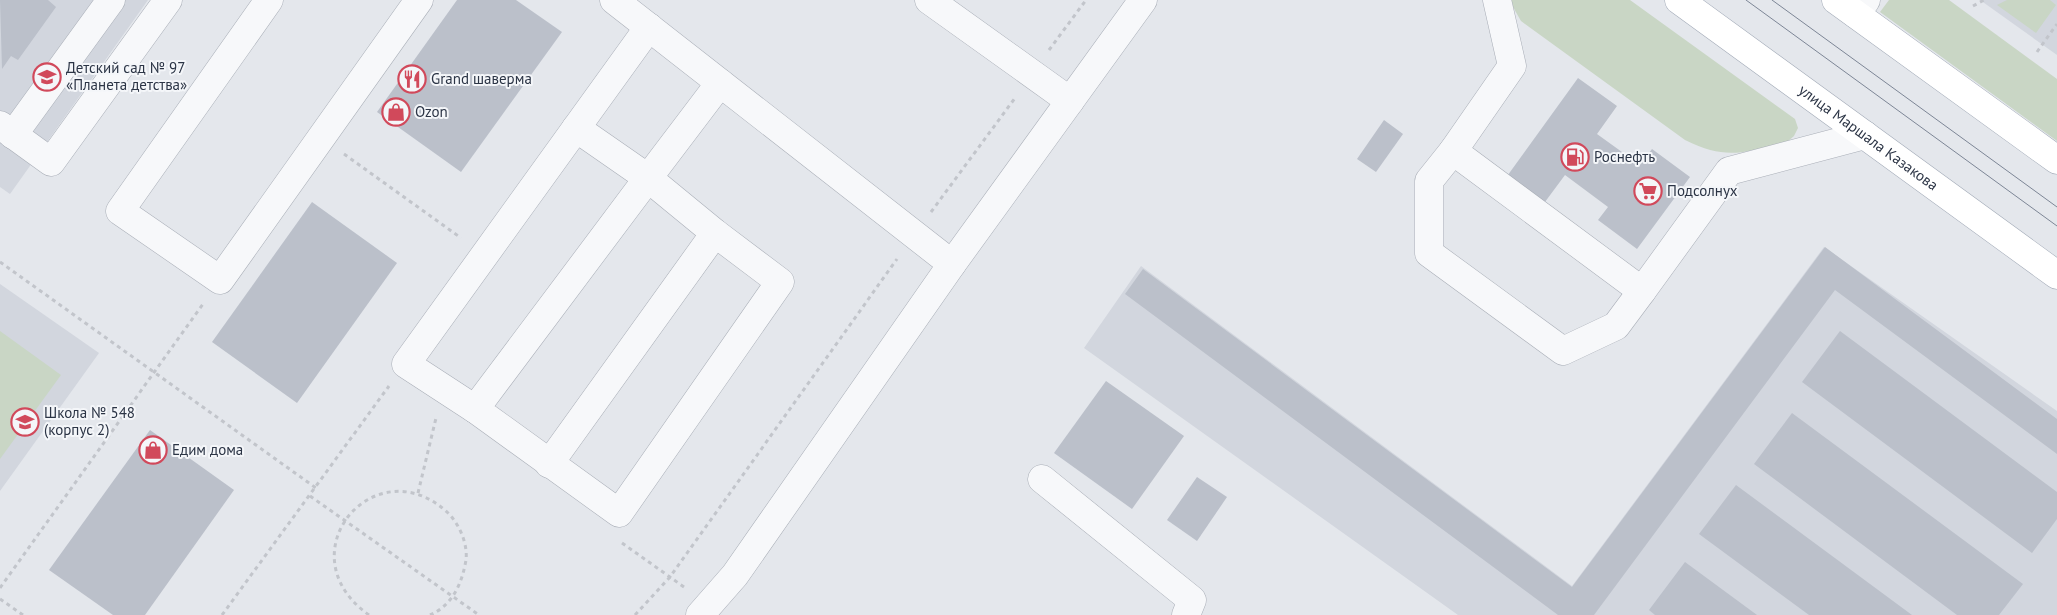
<svg xmlns="http://www.w3.org/2000/svg" width="2057" height="615" font-family="'PT Sans',sans-serif">
	<rect width="100%" height="100%" fill="#e4e7ec"/>
	<g fill="#d2d6de">
		<polygon points="0,0 148,0 10,194 0,187"/>
		<polygon points="1980,0 2057,0 2057,55"/>
		<polygon points="1824,247 2057,411 2057,615 1458,615 1084,348 1141,266 1572,586"/>
		<polygon points="0,284 99,353 0,491"/>
	</g>
	<g fill="#c9d6c5">
		<path d="M1509,0H1630L1795,119L1798,128L1794,136L1787,142C1743,152 1728,161 1685,140L1521,21Z"/>
		<polygon points="1889,0 1949,0 2057,79 2057,141 1880,12"/>
		<polygon points="2007,0 2050,0 2056,5 2036,33 1997,5"/>
		<polygon points="0,331 61,375 0,459"/>
	</g>
	<g fill="#bbc0ca">
		<polygon points="0,0 48,0 56,7 18,60 11,56 2,69"/>
		<polygon points="457,0 516,0 562,32 461,172 377,112"/>
		<polygon points="1578,78 1617,106 1597,134 1640,165 1652,149 1690,177 1637,249 1598,220 1608,207 1565,175 1542,206 1505,179"/>
		<polygon points="1384,120 1403,134 1376,172 1357,159"/>
		<polygon points="312,202 397,263 297,403 212,342"/>
		<polygon points="1825,247 2057,419 2057,454 1835,290 1594,615 1558,615 1125,294 1143,269 1572,587"/>
		<polygon points="1840,331 2057,492 2057,519 2032,553 1802,382"/>
		<polygon points="1106,381 1184,436 1132,509 1054,453"/>
		<polygon points="1792,413 2023,584 1999,615 1957,615 1754,464"/>
		<polygon points="150,430 234,490 145,615 113,615 49,570"/>
		<polygon points="1197,477 1227,497 1197,541 1167,520"/>
		<polygon points="1736,485 1912,615 1809,615 1699,534"/>
		<polygon points="1685,562 1757,615 1655,615 1649,610"/>
	</g>
	<g fill="none" stroke-linecap="round" stroke-linejoin="round">
		<g stroke="#a9aeb7" stroke-width="29">
			<g id="minor">
				<polyline points="269,0 120,211 220,280 419,0"/>
				<polyline points="614,0 952,264"/>
				<polyline points="929,0 1070,101"/>
				<polyline points="1497,0 1512,66 1453,151 1642,291 1729,171 1865,135"/>
				<polyline points="1856,14 1866,0"/>
				<polyline points="0,125 51,162 168,0"/>
				<polyline points="576,128 648,178 475,409 619,513 780,282 715,233 648,178 720,83"/>
				<polyline points="13,135 111,0"/>
				<polyline points="1453,151 1429,181 1429,253 1563,351 1616,326 1642,291"/>
				<polyline points="475,409 406,364 649,27"/>
				<polyline points="549,464 715,233"/>
				<polyline points="1042,479 1192,600 1186,615"/>
				<polyline points="700,615 735,575 952,264 1143,0"/>
			</g>
		</g>
		<g stroke="#a3abb8" stroke-width="29">
			<g id="major">
				<path id="s1" d="M1679,0L2057,275"/>
				<polyline points="1836,0 2057,160"/>
			</g>
		</g>
		<g stroke="#c2c5cb" stroke-width="3" stroke-dasharray="4 4" stroke-linecap="butt">
			<polyline points="1973,6 1984,0"/>
			<polyline points="1049,50 1086,0"/>
			<polyline points="2037,52 2057,24"/>
			<polyline points="344,154 461,238"/>
			<polyline points="931,212 1015,98"/>
			<polyline points="0,262 316,488"/>
			<polyline points="418,493 436,418"/>
			<polyline points="310,496 479,615"/>
			<polyline points="622,543 684,587"/>
			<polyline points="0,588 203,304"/>
			<polyline points="0,599 23,615"/>
			<polyline points="222,615 389,386"/>
			<path d="M369,615C283,554 375,446 447,512C459,523 468,544 466,560C462,583 453,605 430,615"/>
			<polyline points="635,615 670,577 897,259"/>
		</g>
		<use href="#minor" stroke="#f7f8fa" stroke-width="28"/>
		<use href="#major" stroke="#fff" stroke-width="28"/>
		<g stroke="#7d8696" stroke-width="1">
			<polyline points="1746,0 2057,226"/>
			<polyline points="1772,0 2057,207"/>
		</g>
	</g>
	<defs>
		<g id="school-ring" transform="scale(1.4375)"><circle r="9.5" fill="#f4f6f9" stroke="#d1495b" stroke-width="1.5"/><path d="M0-5L7-2L0 1L-7-2ZM-4 1L0 2.5L4 1V4Q0 6-4 4Z" fill="#d1495b"/></g>
		<g id="restaurant-ring" transform="scale(1.4375)"><circle r="9.5" fill="#f4f6f9" stroke="#d1495b" stroke-width="1.5"/><path d="M-5-6h1v4h1v-4h1v4h1v-4h1v5L-1.5 .5V6h-2V.5L-5-1ZM5-6V6H3V1.5H1.5Q1.5-4 5-6Z" fill="#d1495b"/></g>
		<g id="shop-ring" transform="scale(1.4375)"><circle r="9.5" fill="#f4f6f9" stroke="#d1495b" stroke-width="1.5"/><path d="M-5-2.5h2.3a2.7 3.5 0 0 1 5.4 0H5L5.5 6h-11ZM-1.5-2.5h3a1.5 2.3 0 0 0-3 0Z" fill="#d1495b"/></g>
		<g id="fuel-ring" transform="scale(1.4375)"><circle r="9.5" fill="#f4f6f9" stroke="#d1495b" stroke-width="1.5"/><path d="M-5.5-6h7V0h2V4h1.3V-2.5L3-4.5l.8-.8L6-3V5H2.5V1h-1V6h-7ZM-4.2-4.7v3.2H.2V-4.7Z" fill="#d1495b"/></g>
		<g id="supermarket-ring" transform="scale(1.4375)"><circle r="9.5" fill="#f4f6f9" stroke="#d1495b" stroke-width="1.5"/><path d="M-6-5.5h2.5l.6 2H6L4.5 2H-2.5L-4.4-4H-6ZM-1.5 3.2a1.3 1.3 0 1 0 .1 0ZM3 3.2a1.3 1.3 0 1 0 .1 0Z" fill="#d1495b"/></g>
	</defs>
	<g fill-rule="evenodd">
		<use href="#school-ring" x="47" y="77"/>
		<use href="#restaurant-ring" x="412" y="79"/>
		<use href="#shop-ring" x="396" y="112"/>
		<use href="#fuel-ring" x="1575" y="157"/>
		<use href="#supermarket-ring" x="1648" y="191"/>
		<use href="#school-ring" x="25" y="422"/>
		<use href="#shop-ring" x="153" y="450"/>
	</g>
	<g text-anchor="middle" stroke-width="4" stroke-linejoin="round" paint-order="stroke">
		<g font-size="15" fill="#2b3445" stroke="#f4f6f9" text-anchor="start">
			<text x="66" y="73">Детский сад № 97<tspan x="66" dy="17">«Планета детства»</tspan></text>
			<text x="431" y="84">Grand шаверма</text>
			<text x="415" y="117">Ozon</text>
			<text x="1594" y="162">Роснефть</text>
			<text x="1667" y="196">Подсолнух</text>
			<text x="44" y="418">Школа № 548<tspan x="44" dy="17">(корпус 2)</tspan></text>
			<text x="172" y="455">Едим дома</text>
		</g>
		<g font-size="15" fill="#2b3445" stroke="#f4f6f9">
			<text dy="5" stroke="none"><textPath href="#s1" startOffset="234">улица Маршала Казакова</textPath></text>
		</g>
	</g>
</svg>
